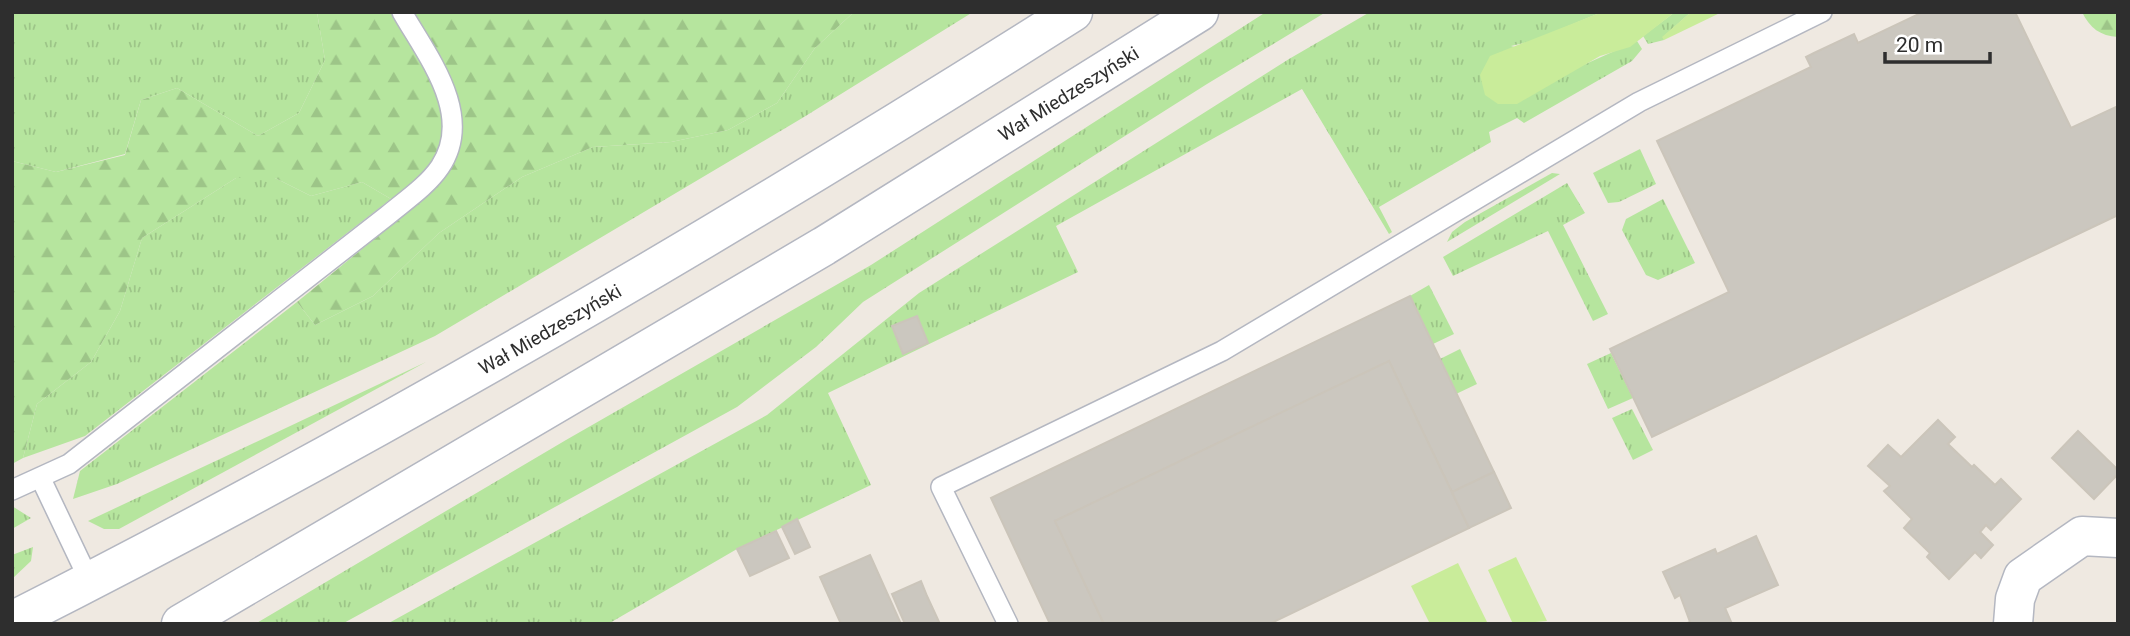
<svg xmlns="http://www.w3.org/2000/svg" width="2130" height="636" font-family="Roboto,sans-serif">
	<defs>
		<pattern id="grass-tufts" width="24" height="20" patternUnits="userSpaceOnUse" patternTransform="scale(1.75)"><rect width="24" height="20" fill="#b6e59e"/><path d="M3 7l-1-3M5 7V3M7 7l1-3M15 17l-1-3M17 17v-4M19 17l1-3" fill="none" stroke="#9dc588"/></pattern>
		<pattern id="forest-firs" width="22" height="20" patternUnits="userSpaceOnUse" patternTransform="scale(1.75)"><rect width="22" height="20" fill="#b6e59e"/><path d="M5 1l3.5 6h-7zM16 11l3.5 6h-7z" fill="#9dc588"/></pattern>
	</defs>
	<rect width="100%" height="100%" fill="#efe9e1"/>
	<g fill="url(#grass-tufts)">
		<polygon points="12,12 317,12 325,60 299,113 258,136 177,88 141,100 125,154 56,172 12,161"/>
		<polygon points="854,12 973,12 804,117 435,336 117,484 73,499 80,471 297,302 315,325 373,296 439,233 522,177 593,147 671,142 728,130 777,103 815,48"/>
		<polygon points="1266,12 1326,12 1207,84 863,302 816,347 737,407 342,624 255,624 566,440 871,265"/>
		<polygon points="1370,12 1602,12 1532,41 1511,46 1581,66 1637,41 1642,49 1632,61 1524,123 1517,118 1489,132 1491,142 1379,207 1392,232 1389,234 1302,89 1056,226 1078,272 828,393 871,485 737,549 608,624 387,624 767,415 919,293 1289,59"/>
		<polygon points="1675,12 1691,12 1663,37 1664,40 1648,44 1643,36"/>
		<polygon points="1640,149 1656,184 1619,202 1608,203 1593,173"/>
		<polygon points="1552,173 1560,174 1447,242 1452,232 1465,222"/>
		<polygon points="236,178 275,178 311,196 362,182 391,199 85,436 23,458 37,404 91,362 120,311 142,238"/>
		<polygon points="1567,183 1585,213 1563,225 1608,314 1593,321 1548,231 1453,276 1443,257"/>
		<polygon points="1663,199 1695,263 1658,280 1646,275 1622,230 1626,219"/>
		<polygon points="1429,285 1454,334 1433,344 1410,296"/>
		<polygon points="1460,349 1477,384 1456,394 1440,359"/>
		<polygon points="1611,353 1633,398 1608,409 1587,364"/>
		<polygon points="426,362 119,529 104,529 88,521"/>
		<polygon points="1632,409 1653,450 1633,460 1612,418"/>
		<polygon points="12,506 31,518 12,529"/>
		<polygon points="33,547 31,561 12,579 12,555"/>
	</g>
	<g fill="url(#forest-firs)">
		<polygon points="317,12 854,12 815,48 777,103 728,130 671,142 593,147 522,177 439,233 373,296 315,325 297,302 400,218 391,199 362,182 311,196 275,178 236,178 142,238 120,311 91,362 37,404 23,458 12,464 12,161 56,172 125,155 141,100 177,88 258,136 299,113 325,60"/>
		<path d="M2082,12H2118V37C2100,36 2090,28 2082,12Z"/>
	</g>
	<g fill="#c9ec9a">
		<polygon points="1602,12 1675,12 1630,47 1600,56 1517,104 1498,104 1485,95 1480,75 1490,56"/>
		<polygon points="1691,12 1722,12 1664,40 1662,37"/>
		<polygon points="1516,557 1547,621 1513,624 1488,570"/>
		<polygon points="1458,563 1488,624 1430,624 1411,586"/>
	</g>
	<g fill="#cbc7bf" stroke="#cbc5ba" stroke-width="2">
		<polygon points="1923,12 2015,12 2071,128 2118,106 2118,215 1652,437 1610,349 1729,292 1657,141 1811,67 1806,57 1814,53 1854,34 1858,43"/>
		<polygon points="1410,296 1494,472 1452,492 1389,361 1055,521 1104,624 1050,624 991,498"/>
		<polygon points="917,316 928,343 903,354 892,326"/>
		<polygon points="1389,361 1469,528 1269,624 1104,624 1055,521"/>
		<polygon points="1938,420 1955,437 1948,444 1972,467 1974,465 1995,485 2001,479 2021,499 1991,530 1986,525 1980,532 1993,545 1981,558 1975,552 1949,579 1927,557 1930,553 1904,528 1912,519 1884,491 1890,486 1868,466 1888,445 1901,457"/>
		<polygon points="2078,431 2118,470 2118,474 2094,499 2052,458"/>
		<polygon points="1494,472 1511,508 1469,528 1452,492"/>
		<polygon points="797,519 810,547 795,554 782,527"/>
		<polygon points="776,531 789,558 750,576 737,549"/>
		<polygon points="1756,536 1778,585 1725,608 1732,624 1685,624 1690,622 1680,595 1675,598 1663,572 1715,549 1717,554"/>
		<polygon points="870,555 901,624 841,624 820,577"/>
		<polygon points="921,581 927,596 940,624 905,624 898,608 892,594"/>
	</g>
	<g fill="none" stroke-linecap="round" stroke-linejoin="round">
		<g stroke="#b4b7c1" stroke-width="22">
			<g id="service">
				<polyline points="41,479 90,582"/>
				<path d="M12,490L69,464L388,215C406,200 427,186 440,167C475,115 427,56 402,12"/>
				<polyline points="1008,624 941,487 1222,351 1639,102 1822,12"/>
			</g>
		</g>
		<g stroke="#b4b7c1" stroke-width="41">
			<polyline id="minor" points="2013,624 2015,599 2023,577 2082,536 2118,538"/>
		</g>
		<g stroke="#b4b7c1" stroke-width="41">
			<g id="secondary">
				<path id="s1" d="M12,621C376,437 729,230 1073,12"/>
				<path id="s2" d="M181,624L824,246L1199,12"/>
			</g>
		</g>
		<use href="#service" stroke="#fff" stroke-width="19"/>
		<use href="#minor" stroke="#fff" stroke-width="38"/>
		<use href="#secondary" stroke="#fff" stroke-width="38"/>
	</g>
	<g text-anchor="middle" stroke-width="7" stroke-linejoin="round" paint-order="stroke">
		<g font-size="19" fill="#2e2e2e" stroke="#fff">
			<text dy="7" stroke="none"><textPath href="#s2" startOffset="1034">Wał Miedzeszyński</textPath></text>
			<text dy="7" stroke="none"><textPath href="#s1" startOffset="612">Wał Miedzeszyński</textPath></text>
		</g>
	</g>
	<rect width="2130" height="636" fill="none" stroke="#2e2e2e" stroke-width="28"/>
	<path d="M1885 52v10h105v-10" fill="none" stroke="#2e2e2e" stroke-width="3.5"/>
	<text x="1896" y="52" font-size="21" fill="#2e2e2e" stroke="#ffffff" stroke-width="5" paint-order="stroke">20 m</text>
</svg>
